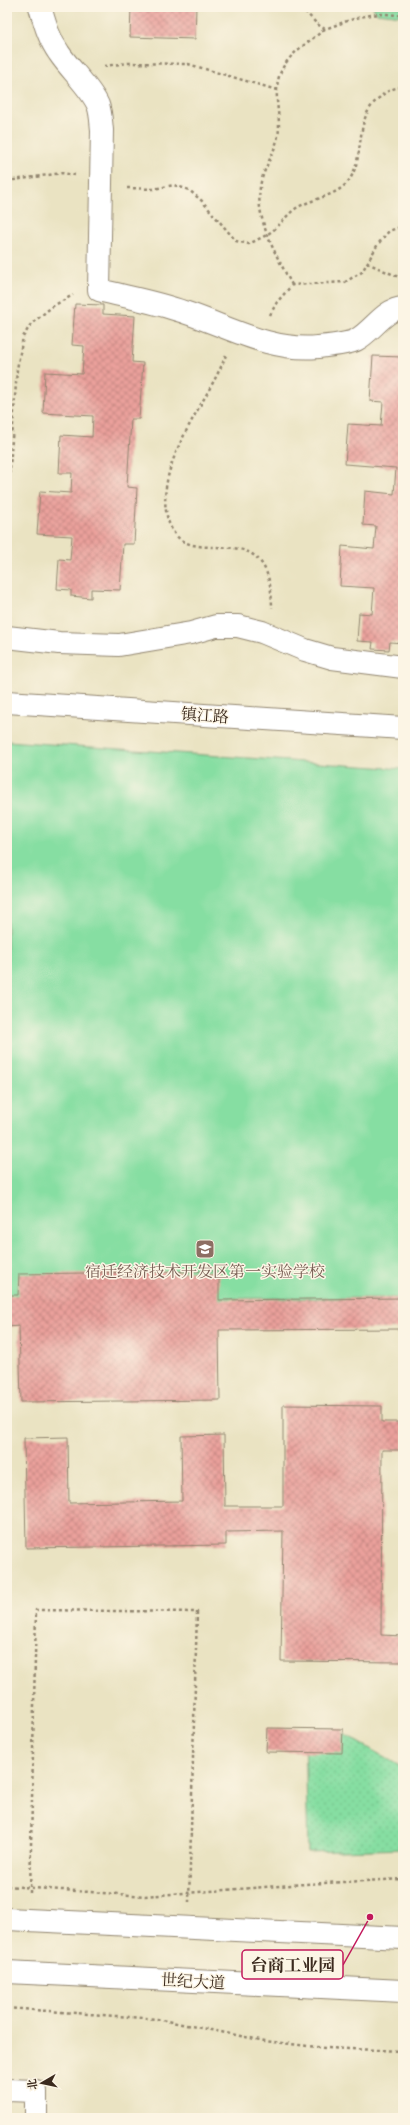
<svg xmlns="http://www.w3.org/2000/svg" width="410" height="2125" font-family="Vollkorn,'Noto Serif SC',serif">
	<defs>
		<pattern id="garden-dots" width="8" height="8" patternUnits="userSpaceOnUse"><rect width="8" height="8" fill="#86dea2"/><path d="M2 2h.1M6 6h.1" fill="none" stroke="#75bf8b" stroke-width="1.8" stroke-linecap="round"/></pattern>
		<pattern id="building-cross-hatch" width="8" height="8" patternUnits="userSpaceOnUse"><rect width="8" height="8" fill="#eaa09b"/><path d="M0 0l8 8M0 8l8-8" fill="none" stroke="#bf837e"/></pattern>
	</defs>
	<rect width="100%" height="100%" fill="#fcf5e5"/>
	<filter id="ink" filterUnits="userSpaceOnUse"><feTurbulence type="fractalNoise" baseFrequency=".025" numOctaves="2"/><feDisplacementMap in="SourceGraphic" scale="8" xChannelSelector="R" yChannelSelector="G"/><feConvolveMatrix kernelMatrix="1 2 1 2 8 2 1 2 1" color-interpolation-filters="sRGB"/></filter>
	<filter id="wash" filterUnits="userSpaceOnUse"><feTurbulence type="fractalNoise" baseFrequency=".012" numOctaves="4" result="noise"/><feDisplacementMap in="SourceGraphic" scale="16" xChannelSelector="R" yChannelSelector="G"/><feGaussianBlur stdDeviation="0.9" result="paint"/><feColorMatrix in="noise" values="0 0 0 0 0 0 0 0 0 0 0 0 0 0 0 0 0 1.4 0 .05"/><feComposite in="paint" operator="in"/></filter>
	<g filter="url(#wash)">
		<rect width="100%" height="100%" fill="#eae3c2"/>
		<g fill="#86dea2" stroke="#608460">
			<polygon points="373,7 403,7 403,16 376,13"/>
			<polygon points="7,741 403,769 403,1298 7,1299"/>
		</g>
		<polygon fill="url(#garden-dots)" stroke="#608460" points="305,1733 343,1733 403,1768 403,1849 308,1852"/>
		<g id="blocks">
			<g fill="url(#building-cross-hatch)">
				<polygon points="131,7 196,7 195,39 130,37"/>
				<polygon points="75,304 103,305 103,314 135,316 132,362 143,363 139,419 131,419 127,487 137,488 134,544 123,544 120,590 91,589 91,598 71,596 71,590 57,589 59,559 70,560 72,536 37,534 40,491 71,493 72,473 59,473 61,435 92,437 93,416 43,413 45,372 82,374 84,346 72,345"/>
				<polygon points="373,356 403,357 403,643 390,642 389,650 372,649 373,642 357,641 359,613 372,614 374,588 340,586 342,546 374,549 376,526 363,525 365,491 394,494 396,468 345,464 348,424 381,426 383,402 370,401"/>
				<polygon points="219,1271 219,1300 403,1298 403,1329 219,1330 220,1400 21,1402 19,1326 7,1327 7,1295 18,1295 19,1274"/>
				<polygon points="283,1405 382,1406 382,1422 403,1422 403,1450 382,1450 381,1635 403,1636 403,1662 281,1661 283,1531 226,1532 226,1545 26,1548 24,1438 68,1437 69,1503 182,1501 181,1436 224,1435 225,1506 283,1506"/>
				<polygon points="267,1728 343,1729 342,1753 266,1752"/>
			</g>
		</g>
	</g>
	<g filter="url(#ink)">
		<use href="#blocks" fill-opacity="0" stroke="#928670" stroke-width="1"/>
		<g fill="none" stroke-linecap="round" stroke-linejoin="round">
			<g stroke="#928670" stroke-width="24">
				<g id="minor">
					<path d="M40,7C45,24 49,39 59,53C71,71 90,87 98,105C101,113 101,122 102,130L99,290C127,297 156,302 184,312C227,326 271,352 318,347C327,346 348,344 356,340C372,332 384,309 403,308"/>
					<polyline points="7,637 59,643 119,645 191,633 216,626 238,626 262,632 305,650 332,658 403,667"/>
					<polyline points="7,702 403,728"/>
					<polyline points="7,1919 403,1938"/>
					<polyline points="7,1972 403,1991"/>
					<polyline points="7,2090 36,2091 36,2118"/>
				</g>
			</g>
			<g stroke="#928670" stroke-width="2.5" stroke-dasharray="3 3" stroke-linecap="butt">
				<path d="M301,7L317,24L325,29C353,19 372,10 403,16"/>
				<polyline points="104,66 128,63 188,64 277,90"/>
				<polyline points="7,181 62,173 75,175"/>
				<path d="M127,188L153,189L174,185L189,190L202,201L236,241L249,244C256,240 264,237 271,232C281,225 289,211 300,206C320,196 345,195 354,171C364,145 356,117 379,98C385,92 394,87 403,87"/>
				<polyline points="367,263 403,279"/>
				<path d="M292,285C276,254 253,218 261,182C265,166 275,152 278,136C281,121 276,106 277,91C277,59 303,47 325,29"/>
				<polyline points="270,315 277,302 292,285 345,282 362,272 378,244 389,231 403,226"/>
				<path d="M226,355C207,405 150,467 169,523C188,578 271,505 272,608"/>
				<polyline points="7,510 17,369 23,337 31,324 53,306 73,295"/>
				<polyline points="7,1886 145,1896 305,1884 403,1879"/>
				<polyline points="30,1893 36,1610 197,1612 189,1902"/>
				<polyline points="7,2008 157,2019 265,2041 325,2048 403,2051"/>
			</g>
			<use href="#minor" stroke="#fff" stroke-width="22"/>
		</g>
	</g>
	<defs>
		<g id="school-square" transform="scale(1)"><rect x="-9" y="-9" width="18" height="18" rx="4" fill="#8d6e63" stroke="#fcf5e5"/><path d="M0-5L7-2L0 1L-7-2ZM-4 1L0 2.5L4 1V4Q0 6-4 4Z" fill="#fff"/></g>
	</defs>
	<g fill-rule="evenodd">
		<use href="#school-square" x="205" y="1249"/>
	</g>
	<g text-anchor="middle" stroke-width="3" stroke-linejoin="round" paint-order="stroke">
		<g font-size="16" fill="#3b2a1e" stroke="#fcf5e5">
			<text transform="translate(205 715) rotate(4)" y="6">镇江路</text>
			<text transform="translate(193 1981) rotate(3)" y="6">世纪大道</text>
		</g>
		<g font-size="16" fill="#785e54" stroke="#fcf5e5">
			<text x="205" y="1277">宿迁经济技术开发区第一实验学校</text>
		</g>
	</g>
	<path fill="none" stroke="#c2185b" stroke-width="1.5" d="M370 1917L343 1965"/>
	<circle fill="#c2185b" stroke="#fcf5e5" stroke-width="1.5" cx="370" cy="1917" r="4"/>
	<rect fill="#fcf5e5" stroke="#c2185b" stroke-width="1.5" x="242" y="1950" width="101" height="29" rx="4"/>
	<g font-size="17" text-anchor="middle" font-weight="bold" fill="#3b2a1e">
		<text x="293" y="1971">台商工业园</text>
	</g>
	<rect width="410" height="2125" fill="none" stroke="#fcf5e5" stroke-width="24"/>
	<g transform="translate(42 2083) rotate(261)" stroke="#fcf5e5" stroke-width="3" paint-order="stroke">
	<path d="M0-3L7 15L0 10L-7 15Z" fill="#3b2a1e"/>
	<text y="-6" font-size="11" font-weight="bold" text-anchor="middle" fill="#3b2a1e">北</text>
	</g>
</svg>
